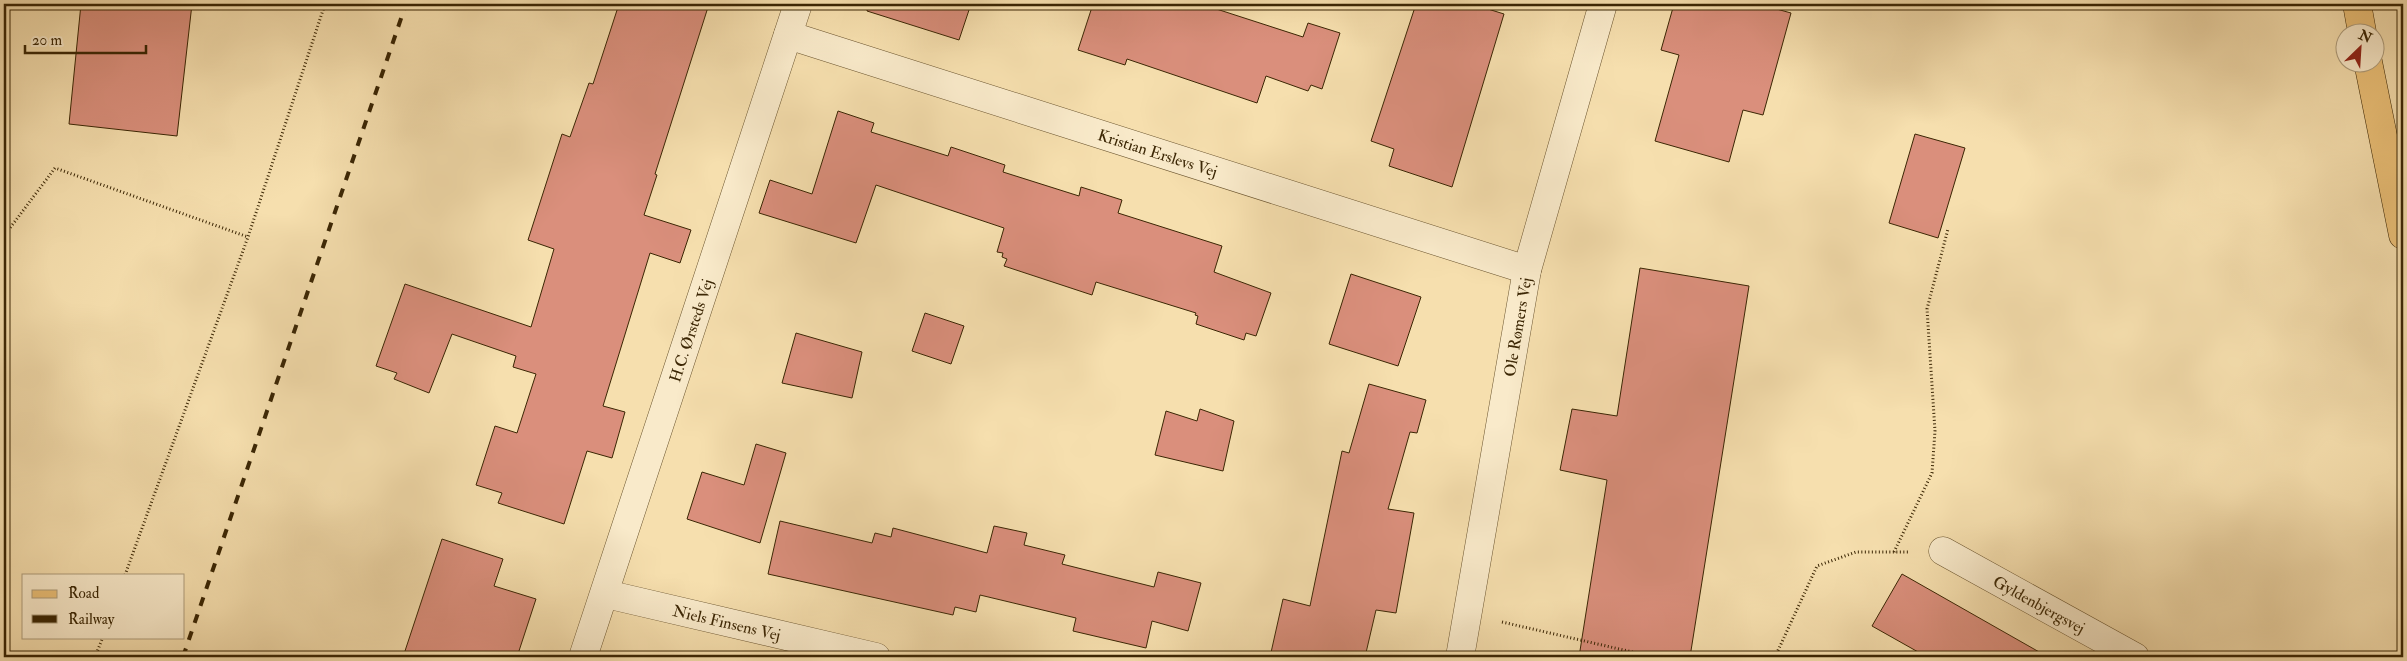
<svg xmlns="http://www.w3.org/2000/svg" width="2407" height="661" font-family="'IM FELL Double Pica',serif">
	<rect width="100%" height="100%" fill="#f6dfae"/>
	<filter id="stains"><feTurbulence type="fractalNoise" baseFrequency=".004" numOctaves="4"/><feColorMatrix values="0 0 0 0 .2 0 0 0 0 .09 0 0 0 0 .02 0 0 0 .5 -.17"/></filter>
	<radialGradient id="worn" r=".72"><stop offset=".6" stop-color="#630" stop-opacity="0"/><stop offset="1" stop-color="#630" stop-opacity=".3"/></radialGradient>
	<g fill="#da8f7c" stroke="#3b2604">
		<polygon points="81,4 192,4 177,136 69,124"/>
		<polygon points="619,4 709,4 655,174 657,175 644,215 691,230 680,263 650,253 603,406 625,412 612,458 587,451 564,524 498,503 502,493 476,485 495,426 517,433 536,374 513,367 516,356 452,334 429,393 394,379 397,373 376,366 405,284 531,327 554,249 528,240 562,134 570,137 589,83 593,84"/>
		<polygon points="868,4 971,4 959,40 867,11"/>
		<polygon points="1093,4 1201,4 1303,37 1308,23 1340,33 1322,89 1311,85 1308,91 1266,76 1257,103 1127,59 1125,65 1078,50"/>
		<polygon points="1416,4 1472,4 1504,14 1452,187 1389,166 1394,149 1371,141"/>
		<polygon points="1674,4 1775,4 1773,8 1791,13 1763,115 1743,110 1729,162 1655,141 1679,55 1661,50"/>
		<polygon points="838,111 874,123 871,132 948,156 951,147 1005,165 1003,172 1079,196 1081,187 1122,200 1118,213 1222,246 1214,272 1271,293 1256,336 1246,333 1244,340 1196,324 1198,316 1195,315 1196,313 1096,282 1092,295 1004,266 1007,259 1002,257 1003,253 997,252 1004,228 876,185 856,243 759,213 770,180 812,194"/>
		<polygon points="1915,134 1965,148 1938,238 1889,223"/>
		<polygon points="1640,268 1749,286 1690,657 1579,657 1607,480 1560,470 1572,409 1617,416"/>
		<polygon points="1351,274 1421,297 1398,366 1329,344"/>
		<polygon points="925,313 964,326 951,364 912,351"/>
		<polygon points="796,333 862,352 852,398 782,383"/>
		<polygon points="1369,384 1426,400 1417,433 1410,432 1388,509 1414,513 1396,613 1376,610 1365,657 1270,657 1283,599 1310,606 1342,451 1349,453"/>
		<polygon points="1200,409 1234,421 1223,471 1155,455 1166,411 1197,421"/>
		<polygon points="756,444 786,453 760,543 687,519 702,472 744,485"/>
		<polygon points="780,521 872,543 875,533 891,537 893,528 987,553 994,526 1027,533 1024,545 1065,555 1062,564 1154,587 1158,572 1201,583 1188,631 1152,621 1146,648 1073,631 1076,618 980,595 976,612 955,607 953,615 768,574"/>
		<polygon points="442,539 503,559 494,586 536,599 517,657 403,657"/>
		<polygon points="1902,574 2048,657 1927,657 1872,626"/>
	</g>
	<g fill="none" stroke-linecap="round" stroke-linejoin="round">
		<g stroke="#6a542e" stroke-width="29">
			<g id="minor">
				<path id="s1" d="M788,35L1527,270"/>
				<path id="s2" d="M1943,551L2135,657"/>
				<path id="s3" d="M606,594L876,657"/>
				<path id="s4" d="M583,657L798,4"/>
			</g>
		</g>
		<g stroke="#6a542e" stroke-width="29">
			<g id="tertiary">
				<path id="s5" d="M1460,657L1527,270L1603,4"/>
			</g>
		</g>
		<g stroke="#3b2604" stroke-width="29">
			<g id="primary">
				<polyline points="2357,4 2362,32"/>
				<polyline points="2368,62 2403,235"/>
			</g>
		</g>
		<g stroke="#3b2604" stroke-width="3" stroke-dasharray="1 2.5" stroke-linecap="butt">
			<polyline points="4,236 55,168 248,237"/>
			<polyline points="1894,552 1932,473 1935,431 1927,309 1948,229"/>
			<polyline points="125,575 248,237 325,4"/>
			<polyline points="1502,622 1654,657"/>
			<polyline points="95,657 103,637"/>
			<polyline points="1775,657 1817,566 1856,552 1908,552"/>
		</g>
		<use href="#minor" stroke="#f9eaca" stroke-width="28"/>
		<use href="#tertiary" stroke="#f9eaca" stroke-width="28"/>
		<use href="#primary" stroke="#ebc077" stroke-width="28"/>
		<polyline stroke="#3b2604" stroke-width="4" stroke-dasharray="9 9" stroke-linecap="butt" points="183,657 406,4"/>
	</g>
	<g text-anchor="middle" stroke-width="4" stroke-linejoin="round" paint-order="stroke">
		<g font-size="16" fill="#3b2604" stroke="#f9eaca">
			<text dy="6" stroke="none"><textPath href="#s1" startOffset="388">Kristian Erslevs Vej</textPath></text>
			<text dy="6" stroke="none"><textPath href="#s5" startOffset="335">Ole Rømers Vej</textPath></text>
			<text dy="6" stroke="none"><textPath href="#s4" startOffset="344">H.C. Ørsteds Vej</textPath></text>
			<text dy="6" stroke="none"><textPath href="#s2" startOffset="110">Gyldenbjergsvej</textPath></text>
			<text dy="6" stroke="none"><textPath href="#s3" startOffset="124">Niels Finsens Vej</textPath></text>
		</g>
	</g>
	<rect width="2407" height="661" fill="none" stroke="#f6dfae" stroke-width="20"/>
	<rect x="5" y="5" width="2397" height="651" fill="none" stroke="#3b2604" stroke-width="2.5"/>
	<rect x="10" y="10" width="2387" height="641" fill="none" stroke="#3b2604"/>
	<rect x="22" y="574" width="162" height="65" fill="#f9eaca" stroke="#ad9c7b"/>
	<rect x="32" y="590" width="25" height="8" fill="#ebc077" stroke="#ad9c7b"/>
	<text x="68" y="598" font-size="15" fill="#3b2604">Road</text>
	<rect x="32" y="615" width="25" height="8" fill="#3b2604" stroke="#ad9c7b"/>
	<text x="68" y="624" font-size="15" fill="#3b2604">Railway</text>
	<g transform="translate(2360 48) rotate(25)"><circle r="24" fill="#f9eaca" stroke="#ad9c7b"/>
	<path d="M0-4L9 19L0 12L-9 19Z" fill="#8f2418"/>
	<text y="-8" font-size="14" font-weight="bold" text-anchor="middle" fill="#3b2604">N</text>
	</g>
	<path d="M25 45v8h121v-8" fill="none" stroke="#3b2604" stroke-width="2.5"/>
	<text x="32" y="45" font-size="15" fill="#3b2604" stroke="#f9eaca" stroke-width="4" paint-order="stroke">20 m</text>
	<rect width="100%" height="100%" filter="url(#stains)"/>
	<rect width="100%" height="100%" fill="url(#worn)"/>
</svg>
